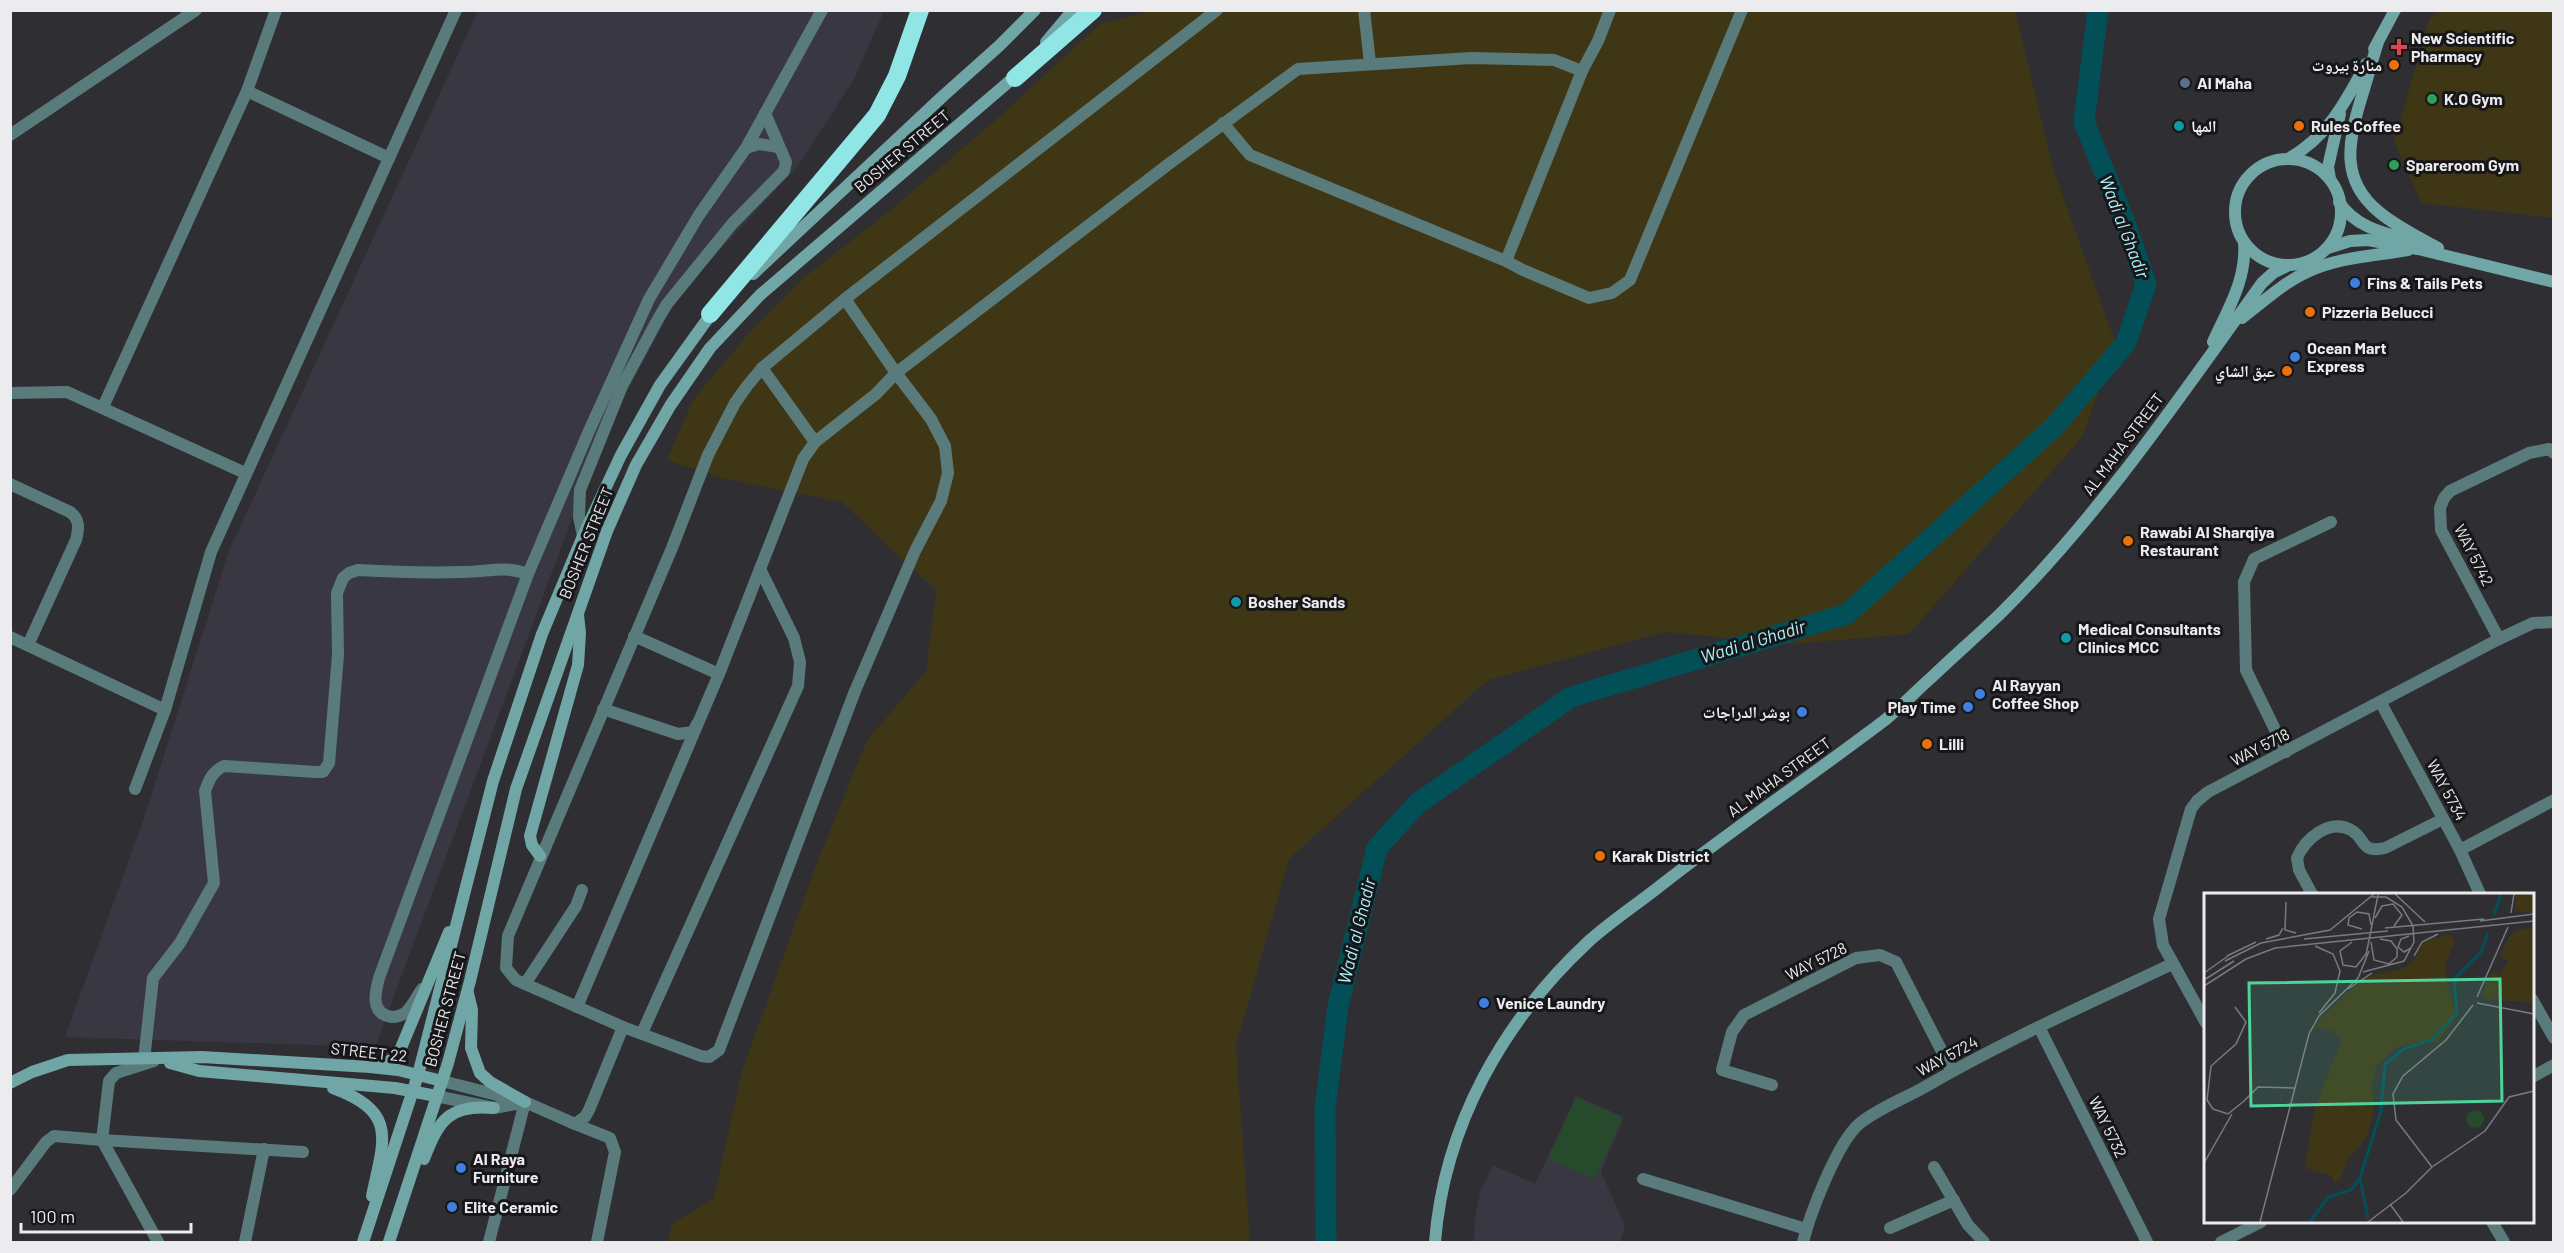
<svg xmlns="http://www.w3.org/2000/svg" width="2564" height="1253" font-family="Barlow,'Noto Naskh Arabic',sans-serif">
	<rect width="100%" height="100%" fill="#2f2e33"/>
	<g fill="#393842">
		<polygon points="478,11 884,11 854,79 798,166 680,293 602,438 375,1047 65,1037 144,818 229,551"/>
		<polygon points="1576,1096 1624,1117 1601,1172 1625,1226 1620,1242 1474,1242 1475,1217 1481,1190 1493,1165 1535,1184"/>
	</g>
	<polygon fill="#274a2c" points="1576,1097 1622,1118 1594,1180 1548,1159"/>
	<g fill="#3f3616">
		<polygon points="1148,11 2015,11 2054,172 2116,344 2082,437 1909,634 1792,644 1665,632 1488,680 1289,859 1236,1046 1250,1242 667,1242 672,1224 714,1198 742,1071 815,868 866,742 926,671 936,591 842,502 721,478 667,460 693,400 748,334 800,281 898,204 999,117 1100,24"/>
		<polygon points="2436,11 2553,11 2553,218 2422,203 2394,142 2429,20"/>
	</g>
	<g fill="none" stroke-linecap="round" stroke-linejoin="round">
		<polyline stroke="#034f57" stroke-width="21" points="1326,1242 1325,1108 1338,1006 1377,848 1418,803 1571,697 1847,614 2054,427 2126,343 2146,284 2124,220 2084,122 2098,10"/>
		<g stroke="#5a7b7b" stroke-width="12">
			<polyline points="1364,10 1370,63"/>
			<polyline points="1582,71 1506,261 1523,270 1589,298 1612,293 1630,280 1742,10"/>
			<polyline points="247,91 276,10"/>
			<polyline points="1223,123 1250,155 1506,261"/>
			<polyline points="10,135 196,10"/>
			<polyline points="746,148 759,144 778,147"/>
			<polyline points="845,299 896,373 1170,163 1298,69 1471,58 1554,60 1582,71 1598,41 1610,10"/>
			<polyline points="762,368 815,442"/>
			<polyline points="10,393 67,392 245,473"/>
			<polyline points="103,407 247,91 389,158"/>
			<path d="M10,484L70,512C80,519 79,529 76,540L28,645"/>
			<polyline points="583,536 579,517 580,490 622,386 658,319 667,304 732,224 784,171 786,162 765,113"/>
			<polyline points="634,636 719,674"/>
			<polyline points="10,637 165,710"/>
			<polyline points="2499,639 2441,530 2440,508 2444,498 2450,491 2529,453 2549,449 2554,453"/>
			<polyline points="2381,703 2460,850 2480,894"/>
			<polyline points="603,709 678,734 693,732 697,724"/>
			<polyline points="2286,752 2246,670 2244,582 2254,559 2331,522"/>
			<polyline points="135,789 165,710 211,552 456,10"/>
			<polyline points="2460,850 2554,800"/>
			<path d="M2312,894L2299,870L2297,858C2305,839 2329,818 2351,830C2366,838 2360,854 2385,848L2443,819"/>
			<polyline points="525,984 576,906 582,890"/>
			<path d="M422,989C417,996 412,1007 405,1013C402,1015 396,1017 392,1017C370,1014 375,993 379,978L528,574L589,431L649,299L699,215L746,148L822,10"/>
			<polyline points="2532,999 2554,1038"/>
			<polyline points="577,1007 719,674 803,459 815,442 876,394 896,373 931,419 945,446 948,473 941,501 915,551 855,691 719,1050 709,1057 701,1056 623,1027"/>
			<polyline points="2206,1023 2163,945 2159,919 2191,809 2197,801 2208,792 2499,639 2533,623 2554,622"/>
			<polyline points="2039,1027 2147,1242"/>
			<polyline points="642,1033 798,686 800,662 794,638 760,569"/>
			<path d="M144,1060L153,978L180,943L214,883L205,791C209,780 212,772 224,766L316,772H323L329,763L338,655L337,593L343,578L349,573L358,570C393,572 428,573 463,572C488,572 503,565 528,574"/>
			<polyline points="2532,1077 2554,1065"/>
			<polyline points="442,1081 525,1102 575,1124 585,1117 589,1110 623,1027 516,980 506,968 508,936 672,548 708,455 735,403 747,386 762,368 845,299 1217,10"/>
			<polyline points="1772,1085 1722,1070 1732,1032 1744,1015 1856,958 1880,955 1896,962 1952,1071"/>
			<polyline points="436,1096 494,1108 521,1103"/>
			<polyline points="575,1124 610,1138 615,1152 597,1242"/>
			<polyline points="1934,1167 1968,1225 1984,1242"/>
			<polyline points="1643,1179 1806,1229"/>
			<polyline points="10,1190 46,1142 54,1136 102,1140 109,1081 116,1073 154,1061"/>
			<polyline points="2492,1222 2504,1242"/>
			<polyline points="1890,1228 1954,1200"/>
			<polyline points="158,1242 102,1140 303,1152"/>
			<polyline points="245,1242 264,1149"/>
			<polyline points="489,1242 525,1102"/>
			<path d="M1803,1242C1810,1214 1837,1143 1859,1124C1877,1109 1903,1099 1923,1088C2003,1041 2088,1004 2172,964"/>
			<polyline points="2221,1242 2261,1222"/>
		</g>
		<g stroke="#71a6a6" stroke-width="12">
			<polyline points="1046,42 1073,10"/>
			<path d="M2378,42C2372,61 2367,80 2361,99C2348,142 2340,180 2379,212C2397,227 2418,237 2438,248"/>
			<polyline points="2374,49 2395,10"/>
			<path d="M2288,159C2328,136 2345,103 2366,64"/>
			<circle cx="2288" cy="212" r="53"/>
			<polyline points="2330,179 2328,167 2340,114"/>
			<path d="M2339,202C2356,229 2389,234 2417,242"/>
			<polyline points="2328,248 2350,241 2368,240 2418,249 2554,282"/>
			<polyline points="753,274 943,96 999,46 1035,10"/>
			<path d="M2242,318C2263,302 2283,283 2307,272C2339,257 2374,256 2408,250"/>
			<path d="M2213,342C2228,309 2247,279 2244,242"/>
			<polyline points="540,856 532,845 530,836 578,665 580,633 578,615"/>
			<polyline points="468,993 472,1010 471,1048 480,1073 490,1082 525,1102"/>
			<polyline points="170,1063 199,1071 395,1088 436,1096"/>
			<path d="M375,1066C388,1064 394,1059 401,1048L449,932"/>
			<polyline points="10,1083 32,1072 68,1060 202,1057 370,1067 398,1070 442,1081"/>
			<path d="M333,1088C398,1112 384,1139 372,1196"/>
			<path d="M424,1159C439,1119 450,1104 494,1108"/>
			<polyline points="363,1242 418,1075 493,781 542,634 583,536 621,455 660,385 714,310"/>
			<polyline points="389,1242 448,1063 470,981 516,789 607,531 636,465 670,406 710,348 760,295 1019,73"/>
			<path d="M1435,1242C1444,1126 1503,1021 1588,942C1610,922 1636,905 1660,886C1733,829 1811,776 1885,720C1902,706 1917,690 1933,676C1955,655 1978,635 2000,614C2100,515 2180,397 2262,283L2273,273L2289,265"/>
		</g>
		<g stroke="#90e5e5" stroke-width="18">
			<polyline points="1015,78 1093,10"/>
			<polyline points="710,314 877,115 897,76 920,10"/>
		</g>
	</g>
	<path fill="#e0444e" stroke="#171719" stroke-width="2" d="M2396 38h6v6h6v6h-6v6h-6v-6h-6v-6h6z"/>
	<g fill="#e8710a" stroke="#171719" stroke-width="2">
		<circle cx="2394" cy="65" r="6"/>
		<circle cx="2299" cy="126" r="6"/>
		<circle cx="2310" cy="312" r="6"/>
		<circle cx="2287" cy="371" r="6"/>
		<circle cx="2128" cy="541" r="6"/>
		<circle cx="1927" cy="744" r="6"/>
		<circle cx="1600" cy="856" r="6"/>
	</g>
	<circle fill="#5c6f8a" stroke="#171719" stroke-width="2" cx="2185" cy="83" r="6"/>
	<g fill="#2e9e5b" stroke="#171719" stroke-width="2">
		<circle cx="2432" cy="99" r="6"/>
		<circle cx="2394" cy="165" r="6"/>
	</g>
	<g fill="#0f9aa8" stroke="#171719" stroke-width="2">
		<circle cx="2179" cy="126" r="6"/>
		<circle cx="1236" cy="602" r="6"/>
		<circle cx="2066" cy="638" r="6"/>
	</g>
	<g fill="#3f7fe0" stroke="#171719" stroke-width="2">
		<circle cx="2355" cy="283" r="6"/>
		<circle cx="2295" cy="357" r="6"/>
		<circle cx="1980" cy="694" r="6"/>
		<circle cx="1968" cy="707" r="6"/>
		<circle cx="1802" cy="712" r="6"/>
		<circle cx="1484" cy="1003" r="6"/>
		<circle cx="461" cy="1168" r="6"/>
		<circle cx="452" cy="1207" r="6"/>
	</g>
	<g text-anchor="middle" stroke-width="6" stroke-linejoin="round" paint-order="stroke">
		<g font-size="16" font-weight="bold" fill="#ececef" stroke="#171719" text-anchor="start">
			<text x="2411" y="44">New Scientific<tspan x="2411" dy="18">Pharmacy</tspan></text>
			<text x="2382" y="71" text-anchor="end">منارة بيروت</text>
			<text x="2197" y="89">Al Maha</text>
			<text x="2444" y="105">K.O Gym</text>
			<text x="2191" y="132">المها</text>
			<text x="2311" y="132">Rules Coffee</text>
			<text x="2406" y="171">Spareroom Gym</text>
			<text x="2367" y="289">Fins &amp; Tails Pets</text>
			<text x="2322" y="318">Pizzeria Belucci</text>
			<text x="2307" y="354">Ocean Mart<tspan x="2307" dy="18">Express</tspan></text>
			<text x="2275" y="377" text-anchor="end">عبق الشاي</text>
			<text x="2140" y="538">Rawabi Al Sharqiya<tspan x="2140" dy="18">Restaurant</tspan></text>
			<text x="1248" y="608">Bosher Sands</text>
			<text x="2078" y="635">Medical Consultants<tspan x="2078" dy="18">Clinics MCC</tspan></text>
			<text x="1992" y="691">Al Rayyan<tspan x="1992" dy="18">Coffee Shop</tspan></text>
			<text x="1956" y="713" text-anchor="end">Play Time</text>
			<text x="1790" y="718" text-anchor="end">بوشر الدراجات</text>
			<text x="1939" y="750">Lilli</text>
			<text x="1612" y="862">Karak District</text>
			<text x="1496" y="1009">Venice Laundry</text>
			<text x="473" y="1165">Al Raya<tspan x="473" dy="18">Furniture</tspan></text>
			<text x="464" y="1213">Elite Ceramic</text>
		</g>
		<g font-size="16" fill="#ececef" stroke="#171719">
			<text transform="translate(902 151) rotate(-40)" y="6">BOSHER STREET</text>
			<text transform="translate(2123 444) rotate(-53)" y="6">AL MAHA STREET</text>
			<text transform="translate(586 543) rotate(-68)" y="6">BOSHER STREET</text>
			<text transform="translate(2474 555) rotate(63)" y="6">WAY 5742</text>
			<text transform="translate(2260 747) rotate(-27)" y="6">WAY 5718</text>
			<text transform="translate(1779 777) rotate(-36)" y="6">AL MAHA STREET</text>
			<text transform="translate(2447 790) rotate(62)" y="6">WAY 5734</text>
			<text transform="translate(1816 961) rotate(-26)" y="6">WAY 5728</text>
			<text transform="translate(445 1009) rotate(-75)" y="6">BOSHER STREET</text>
			<text transform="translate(369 1052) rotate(6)" y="6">STREET 22</text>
			<text transform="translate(1947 1056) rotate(-28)" y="6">WAY 5724</text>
			<text transform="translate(2108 1127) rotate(64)" y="6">WAY 5732</text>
		</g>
		<g font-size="18" font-style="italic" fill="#aef0fa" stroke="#171719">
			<text transform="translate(2124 227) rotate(69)" y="6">Wadi al Ghadir</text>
			<text transform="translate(1753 642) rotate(-17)" y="6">Wadi al Ghadir</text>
			<text transform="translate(1357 931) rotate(-76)" y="6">Wadi al Ghadir</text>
		</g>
	</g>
	<g transform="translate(2204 893)">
		<rect width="330" height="330" fill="#2f2e33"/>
		<path d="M262 226a9 9 0 1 1 18 0a9 9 0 1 1-18 0Z" fill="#274a2c"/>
		<path d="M312,1H330V21L311,17ZM330,34V110L282,106L279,100L283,88L289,79L297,82L304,67L296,63L303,48L310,38ZM245,41L251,48L241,73L242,86L252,120L249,129L233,149L192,154L173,172L168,190L170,218L162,245L144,266L136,288L130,290L128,283L101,275L111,214L138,146L128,138L111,134L114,128L153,91L169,82L199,76L211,66L218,50Z" fill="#3f3616"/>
		<path fill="none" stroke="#034f57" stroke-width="3" d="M290,22L297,1M156,285L164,325M106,329L124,304L147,297L156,285L177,218L181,171L200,156L227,147L253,120L250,86L277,59L284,40"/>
		<path fill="none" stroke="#7b7a7e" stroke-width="1.5" d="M191,1L221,29M82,9L81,37L92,40M307,20L310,1M171,25L178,13L189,11L198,22L190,33M276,28L330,21M181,35L280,26M158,36L144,32L145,25L153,19L165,21L167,32M205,43L197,46L194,54L200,59L207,55M62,46L75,42L79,35M100,46L184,38M148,49L136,58L139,72L152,74L162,61M167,49L170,67L185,71L193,64V56L187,48L176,46M111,53L129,61L136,78L131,100L115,120M162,62L174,2M23,63L52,49M210,63L218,49L234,41M21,68L57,50L126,37L170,1M159,79L200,68L210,49L209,33L198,14L182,4H168M0,80L24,63M0,87L30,68M0,93L42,66L71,55L330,28M144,96L168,80M273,104L304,34M273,110L330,121M31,114L42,129L32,151L7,173L3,207L9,216L24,221L40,208M39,209L54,194L90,195M0,270L28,221M228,274L192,227L189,201L199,183L242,147L269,112M186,311L199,329M56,329L105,141L115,123L154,85L165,58M164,329L202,300L228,274L281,238L305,204L330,198"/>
		<path fill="#4ed39a" fill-opacity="0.15" stroke="#4ed39a" stroke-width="3" d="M296,86L298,208L47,213L45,90Z"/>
		<rect width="330" height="330" fill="none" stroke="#ececef" stroke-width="3"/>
	</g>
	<rect width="2564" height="1253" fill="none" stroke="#ececef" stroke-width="24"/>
	<path d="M21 1223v9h170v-9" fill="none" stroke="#ececef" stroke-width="3"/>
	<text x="30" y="1223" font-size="18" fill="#ececef" stroke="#171719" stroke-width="4.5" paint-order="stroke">100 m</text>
</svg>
